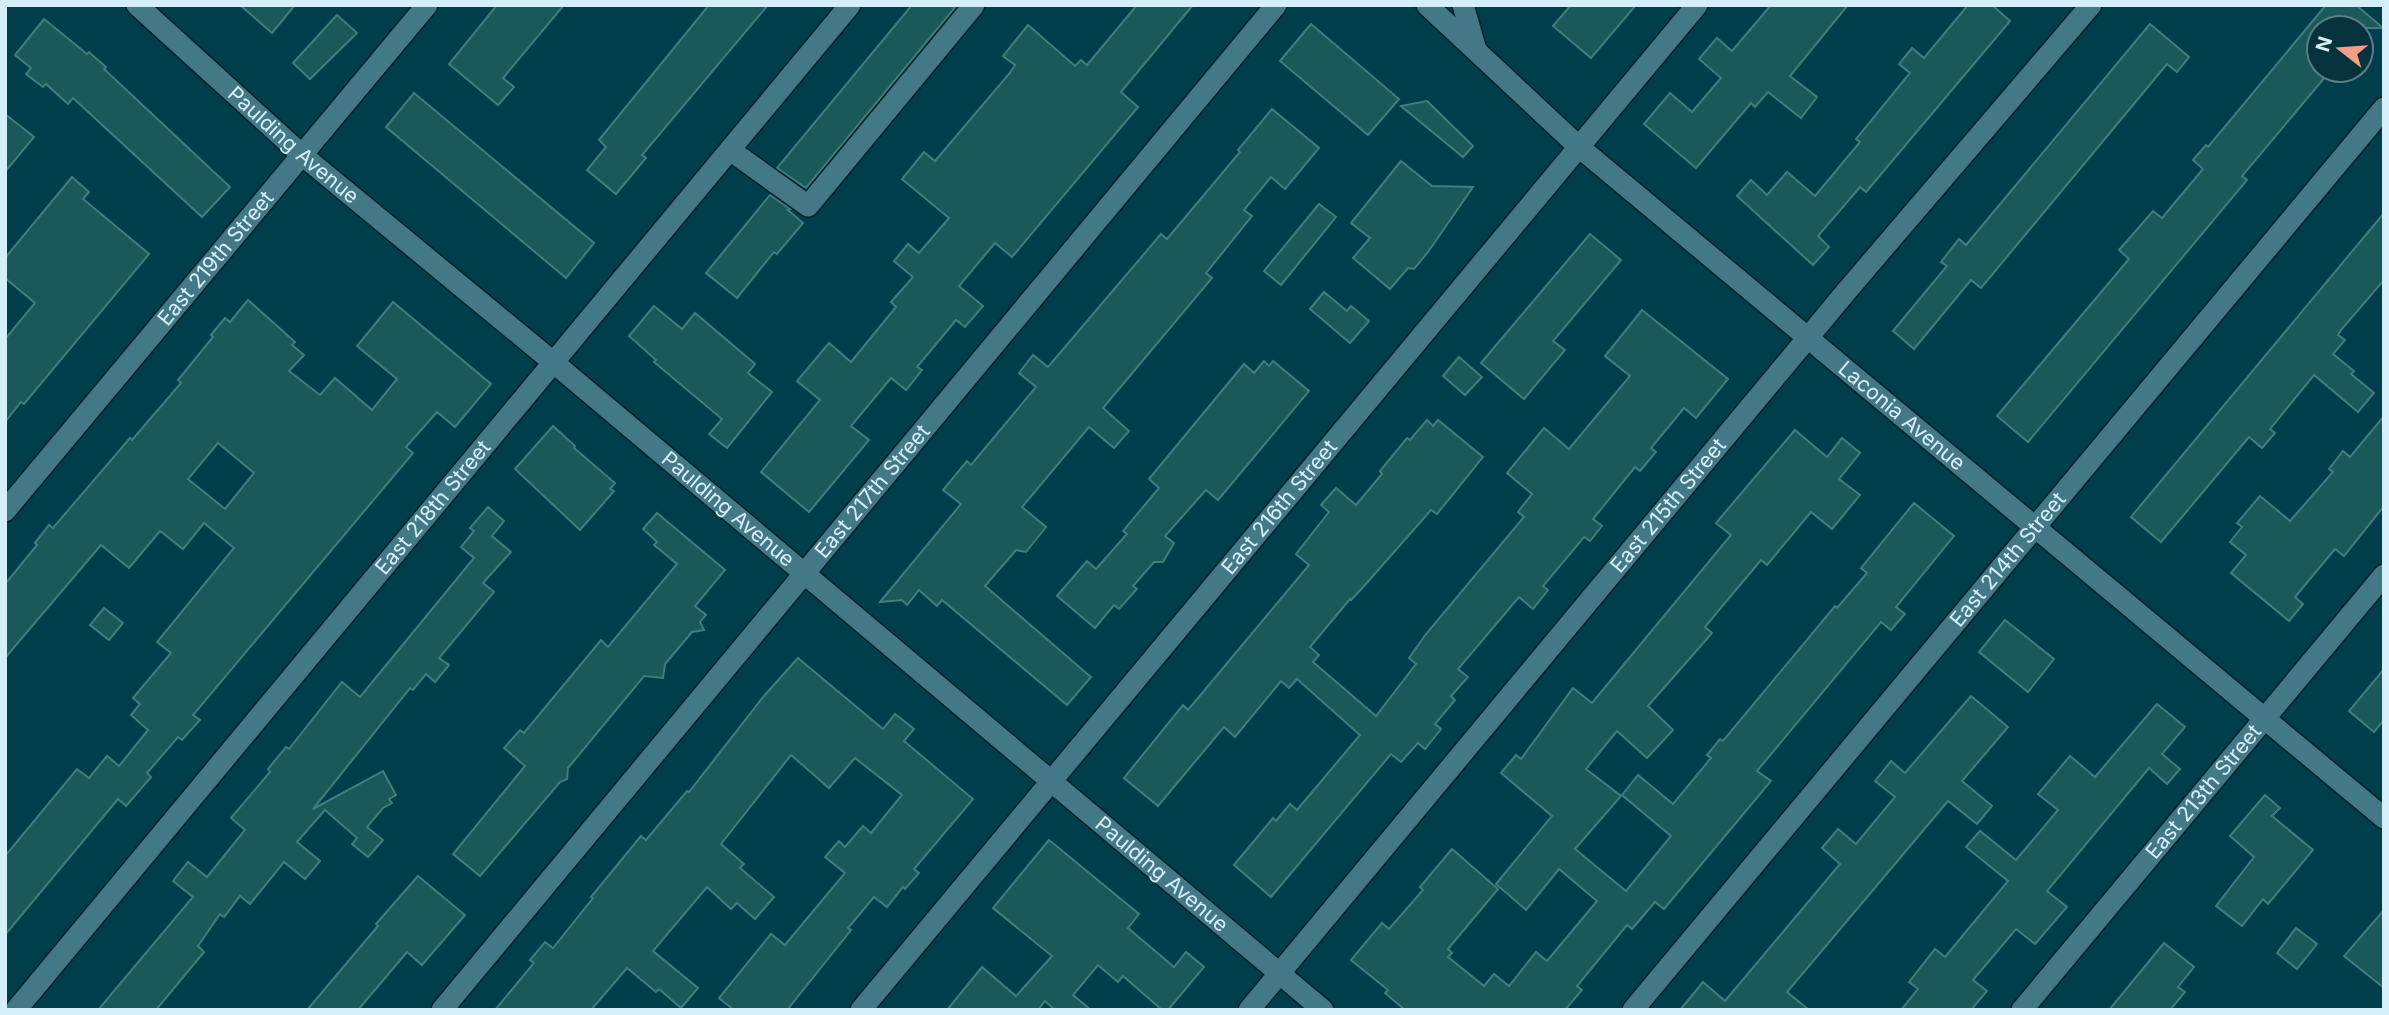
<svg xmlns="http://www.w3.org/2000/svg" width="2389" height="1015" font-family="Inter,sans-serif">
	<rect width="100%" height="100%" fill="#003e4b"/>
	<g fill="#1a5859" stroke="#427d7e" stroke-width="2" fill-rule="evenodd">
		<polygon points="240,5 295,5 272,33"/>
		<polygon points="497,5 564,5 503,78 514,87 498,105 449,64"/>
		<polygon points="709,5 768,5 642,155 646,158 616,194 587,170 606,147 599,140"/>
		<polygon points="912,5 957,5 806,188 777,168"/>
		<polygon points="1137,5 1193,5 1121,92 1138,107 1012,257 995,243 974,268 959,286 983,306 965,327 956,320 917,367 922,370 906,390 891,378 851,426 869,440 809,512 761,472 820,400 797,381 829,343 851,362 896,307 891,302 913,277 894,261 908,244 919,253 949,218 902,179 924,152 935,161 1009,74 1015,65 1003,56 1028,25 1075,66 1081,60 1087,65"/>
		<polygon points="1571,5 1636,5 1591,58 1553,26"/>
		<polygon points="1771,5 1848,5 1790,76 1817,97 1801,118 1768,92 1755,107 1751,103 1696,168 1644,124 1670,93 1692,112 1721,78 1699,59 1717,38 1732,51"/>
		<polygon points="1968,5 1992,5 2010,21 1866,192 1860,187 1818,236 1829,247 1813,265 1737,196 1751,180 1767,195 1787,172 1815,196 1860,142 1856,139 1910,73 1899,64 1912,48 1924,58"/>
		<polygon points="2326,5 2356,5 2383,28 2319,28 2319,70 2331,70 2242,176 2247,180 2028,442 1997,416 2129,259 2119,250 2153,211 2162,218 2203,169 2193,160 2206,145 2208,147"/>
		<polygon points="337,15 357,33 310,79 293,63"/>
		<polygon points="44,19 87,54 89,52 106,67 104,69 230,187 202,217 73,98 68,104 46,84 43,87 26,74 31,68 15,55"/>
		<polygon points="1311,24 1399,99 1368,135 1280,61"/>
		<polygon points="2150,24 2189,57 2177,72 2167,64 1981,288 1971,280 1914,349 1893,331 1947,266 1941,262 1959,239 1966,245"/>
		<polygon points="414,93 594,243 566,278 386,127"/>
		<polygon points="1427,101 1473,146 1463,157 1401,106"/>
		<polygon points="1272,109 1319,148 1285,189 1271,177 1244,210 1252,216 1206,273 1212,278 1103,408 1129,431 1114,448 1089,427 1022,507 1046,527 1026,552 1016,550 985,586 1091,677 1067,705 942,600 937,606 919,590 907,605 902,600 880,602 961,504 943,490 967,461 971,465 1036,387 1019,373 1033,355 1048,367 1161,234 1167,239 1240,152 1238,150"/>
		<polygon points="5,114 34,137 5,172"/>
		<polygon points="1401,161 1432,186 1473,187 1428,252 1414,269 1408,268 1390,289 1353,258 1370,238 1351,223"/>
		<polygon points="72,177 89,192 83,199 149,254 24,404 21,402 5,422 5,339 35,303 5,278 5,258"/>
		<polygon points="770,195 790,209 788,210 803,223 777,254 774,252 737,298 706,273"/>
		<polygon points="1319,204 1336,217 1281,285 1264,271"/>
		<polygon points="2384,213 2384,280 2341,330 2338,335 2345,340 2333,354 2354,371 2351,374 2374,393 2358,412 2314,375 2270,429 2275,433 2262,448 2249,437 2161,542 2131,517"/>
		<polygon points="1590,234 1621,260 1553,341 1565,350 1524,399 1481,363"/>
		<polygon points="1324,292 1347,311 1351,306 1369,321 1350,343 1310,309"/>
		<path d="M248,300L295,342L292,345L304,355L289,371L320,395L335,378L372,410L397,379L357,346L393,302L491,384L455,427L437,412L406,447L413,453L193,715L200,720L182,740L178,737L147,773L151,777L126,806L118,799L5,935V856L77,769L89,778L107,756L119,766L148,730L131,715L140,704L133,698L171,653L157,642L234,548L204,523L183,549L160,531L129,568L101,545L5,658V584L37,545L35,543L49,525L53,528L130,438L132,440L181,383L178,380L213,337L211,335L225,318L230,322ZM218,443L254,473L225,509L188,479Z"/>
		<polygon points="654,306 682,329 695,313 755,364 748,373 772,392 727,448 709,434 722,419 654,362 656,360 629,336"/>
		<polygon points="1642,310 1728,379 1696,418 1684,408 1651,448 1656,452 1640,471 1635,467 1593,519 1602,526 1590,541 1584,537 1543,586 1548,590 1533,609 1519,597 1458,669 1468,677 1451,696 1455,700 1435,724 1441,729 1425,749 1418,743 1401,762 1391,754 1271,897 1234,865 1273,818 1276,821 1290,804 1297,810 1360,735 1297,679 1289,688 1281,681 1235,737 1224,727 1158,806 1124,778 1183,705 1188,710 1309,565 1296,554 1329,512 1321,505 1336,488 1356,505 1382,474 1380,471 1407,438 1410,440 1427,420 1433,426 1438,420 1483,457 1437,514 1431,510 1365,585 1351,600 1350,599 1310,647 1319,655 1313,662 1376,716 1416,664 1409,658 1426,634 1524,517 1518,512 1532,494 1507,473 1544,428 1569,449 1630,376 1605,356"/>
		<polygon points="1459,357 1482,377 1465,395 1443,376"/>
		<polygon points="1264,361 1269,366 1273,361 1309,391 1218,500 1206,490 1165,536 1174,543 1163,562 1154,562 1133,586 1137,589 1119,609 1114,605 1095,628 1057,596 1087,561 1096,569 1127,534 1123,531 1159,488 1149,479 1244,364 1254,373"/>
		<polygon points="2384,416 2384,506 2344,556 2335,549 2295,597 2303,604 2289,621 2231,573 2246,555 2230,542 2242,527 2237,523 2260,496 2290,521 2333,472 2329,469 2343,451 2350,457"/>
		<polygon points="553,426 575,446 574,448 615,483 610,489 614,491 580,530 515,469"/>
		<polygon points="1795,430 1827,457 1842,438 1860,453 1839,479 1860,495 1832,529 1811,512 1767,565 1761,560 1719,610 1705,627 1712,633 1648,706 1673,730 1647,758 1617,731 1586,769 1621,796 1575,849 1626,891 1671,836 1622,795 1638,775 1673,804 1711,758 1707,755 1720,739 1723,741 1835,606 1837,608 1867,573 1861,568 1914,503 1954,536 1896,607 1905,614 1891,630 1881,622 1757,771 1771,781 1664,909 1655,902 1632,929 1627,925 1577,986 1582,990 1565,1010 1405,1010 1385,993 1388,990 1351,960 1382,923 1389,929 1423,890 1420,887 1452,849 1498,889 1448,949 1452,953 1448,957 1484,986 1494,974 1509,986 1536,952 1547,961 1597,901 1559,869 1526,910 1496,884 1552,816 1501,773 1516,755 1521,759 1573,688 1592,703 1731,535 1716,523"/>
		<polygon points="488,507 504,521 492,536 511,552 483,583 494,592 439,658 449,665 435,682 426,674 413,690 410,688 313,809 383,771 396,795 389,799 392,803 383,808 367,827 383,840 368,857 352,844 357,838 325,810 297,842 320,861 305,879 284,862 250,904 240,896 224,917 220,914 198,946 204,952 156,1010 98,1010 193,897 173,881 188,862 207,877 245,830 231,818 270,772 268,769 286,747 289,749 342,682 360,697 474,558 461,547 474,531 470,528"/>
		<polygon points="657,513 725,570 695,606 706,615 700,622 704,630 692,632 665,664 663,678 644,676 568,768 567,779 560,782 480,876 453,854 525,766 504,748 520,730 524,733 601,640 608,647 677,564 654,545 657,542 643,529"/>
		<polygon points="104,608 123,623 109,640 90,625"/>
		<polygon points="2005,620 2054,659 2028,692 1979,652"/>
		<polygon points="798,658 883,729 895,714 914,729 904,741 973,799 914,869 919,873 905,889 903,887 887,907 874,897 848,928 851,930 787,1010 734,1010 719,998 771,934 785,945 845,873 825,857 839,841 845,847 863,826 871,833 902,795 855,758 829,788 791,755 721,844 744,864 740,868 774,897 755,919 737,903 731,909 707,887 653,951 698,988 681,1008 659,989 656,992 627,968 591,1010 495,1010 534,963 530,960 545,942 553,948 593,898 591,897 641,836 646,840 687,791 689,792 764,696"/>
		<polygon points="2384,669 2384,720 2374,732 2349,711"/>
		<polygon points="1971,696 2008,727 1962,781 1992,806 1977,824 1948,801 1787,992 1809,1010 1680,1010 1703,982 1725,1001 1840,864 1822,848 1838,829 1856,844 1895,797 1875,781 1891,761 1905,773"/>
		<polygon points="2157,704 2185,727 2162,754 2180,769 2167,784 2149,768 2047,891 2067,907 2035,944 2016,929 1973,980 1987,991 1971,1010 1901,1010 1918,989 1909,982 1935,949 1945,957 2008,881 1966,847 1980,831 2016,860 2058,810 2038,794 2070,756 2095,777"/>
		<polygon points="2265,795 2280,808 2272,816 2313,850 2268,904 2263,899 2242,926 2216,906 2254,857 2230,836"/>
		<polygon points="1049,840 1139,914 1128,928 1174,967 1186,952 1204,967 1168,1010 1162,1010 1123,976 1118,982 1098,965 1073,995 1091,1010 1055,1010 1045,1001 1038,1010 947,1010 982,967 1016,996 1052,956 993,908"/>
		<polygon points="418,876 465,915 422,965 407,952 358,1010 307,1010 378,926 376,924"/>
		<polygon points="2384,910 2384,988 2344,956"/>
		<polygon points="2296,928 2317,944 2297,969 2277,953"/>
		<polygon points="2164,943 2194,967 2178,987 2185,992 2170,1010 2109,1010"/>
	</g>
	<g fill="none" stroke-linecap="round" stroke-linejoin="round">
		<g stroke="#052229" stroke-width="24">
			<g id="minor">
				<path id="s1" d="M137,5L302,155L553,362L1323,1010"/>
				<path id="s2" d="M1427,5L1579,147L2384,818"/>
				<polyline points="1463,5 1476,50"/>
				<polyline points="730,150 808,206 974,5"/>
				<path id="s3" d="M5,511L427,5"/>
				<path id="s4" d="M16,1010L850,5"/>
				<path id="s5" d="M442,1010L1276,5"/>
				<path id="s6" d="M861,1010L1697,5"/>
				<path id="s7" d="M1249,1010L1845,293L2091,5"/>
				<path id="s8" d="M1633,1010L2384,108"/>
				<path id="s9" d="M2022,1010L2384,575"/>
			</g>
		</g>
		<use href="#minor" stroke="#437887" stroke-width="21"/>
	</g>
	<g text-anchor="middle" stroke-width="6" stroke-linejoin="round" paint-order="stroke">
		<g font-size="21" fill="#d4eff7" stroke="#05323c">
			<text dy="7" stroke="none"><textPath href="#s1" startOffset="210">Paulding Avenue</textPath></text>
			<text dy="7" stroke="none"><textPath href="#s3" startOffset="329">East 219th Street</textPath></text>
			<text dy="7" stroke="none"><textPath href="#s2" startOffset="628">Laconia Avenue</textPath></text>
			<text dy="7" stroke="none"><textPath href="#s5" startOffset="674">East 217th Street</textPath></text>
			<text dy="7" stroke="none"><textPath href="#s7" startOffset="656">East 215th Street</textPath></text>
			<text dy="7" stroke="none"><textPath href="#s4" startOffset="653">East 218th Street</textPath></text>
			<text dy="7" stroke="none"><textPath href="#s6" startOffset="654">East 216th Street</textPath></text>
			<text dy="7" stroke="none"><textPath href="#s1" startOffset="777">Paulding Avenue</textPath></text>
			<text dy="7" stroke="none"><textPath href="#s8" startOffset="586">East 214th Street</textPath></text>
			<text dy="7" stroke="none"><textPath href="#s9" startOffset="284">East 213th Street</textPath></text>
			<text dy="7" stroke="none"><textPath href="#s1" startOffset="1344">Paulding Avenue</textPath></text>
		</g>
	</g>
	<rect width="2389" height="1015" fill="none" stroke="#d4eff7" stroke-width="14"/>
	<g transform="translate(2340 49) rotate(287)"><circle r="33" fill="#05323c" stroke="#587e87" stroke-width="2"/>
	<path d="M0-5L12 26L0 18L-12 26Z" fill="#f39f86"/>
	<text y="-10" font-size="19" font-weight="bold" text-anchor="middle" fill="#d4eff7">N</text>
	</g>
</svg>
